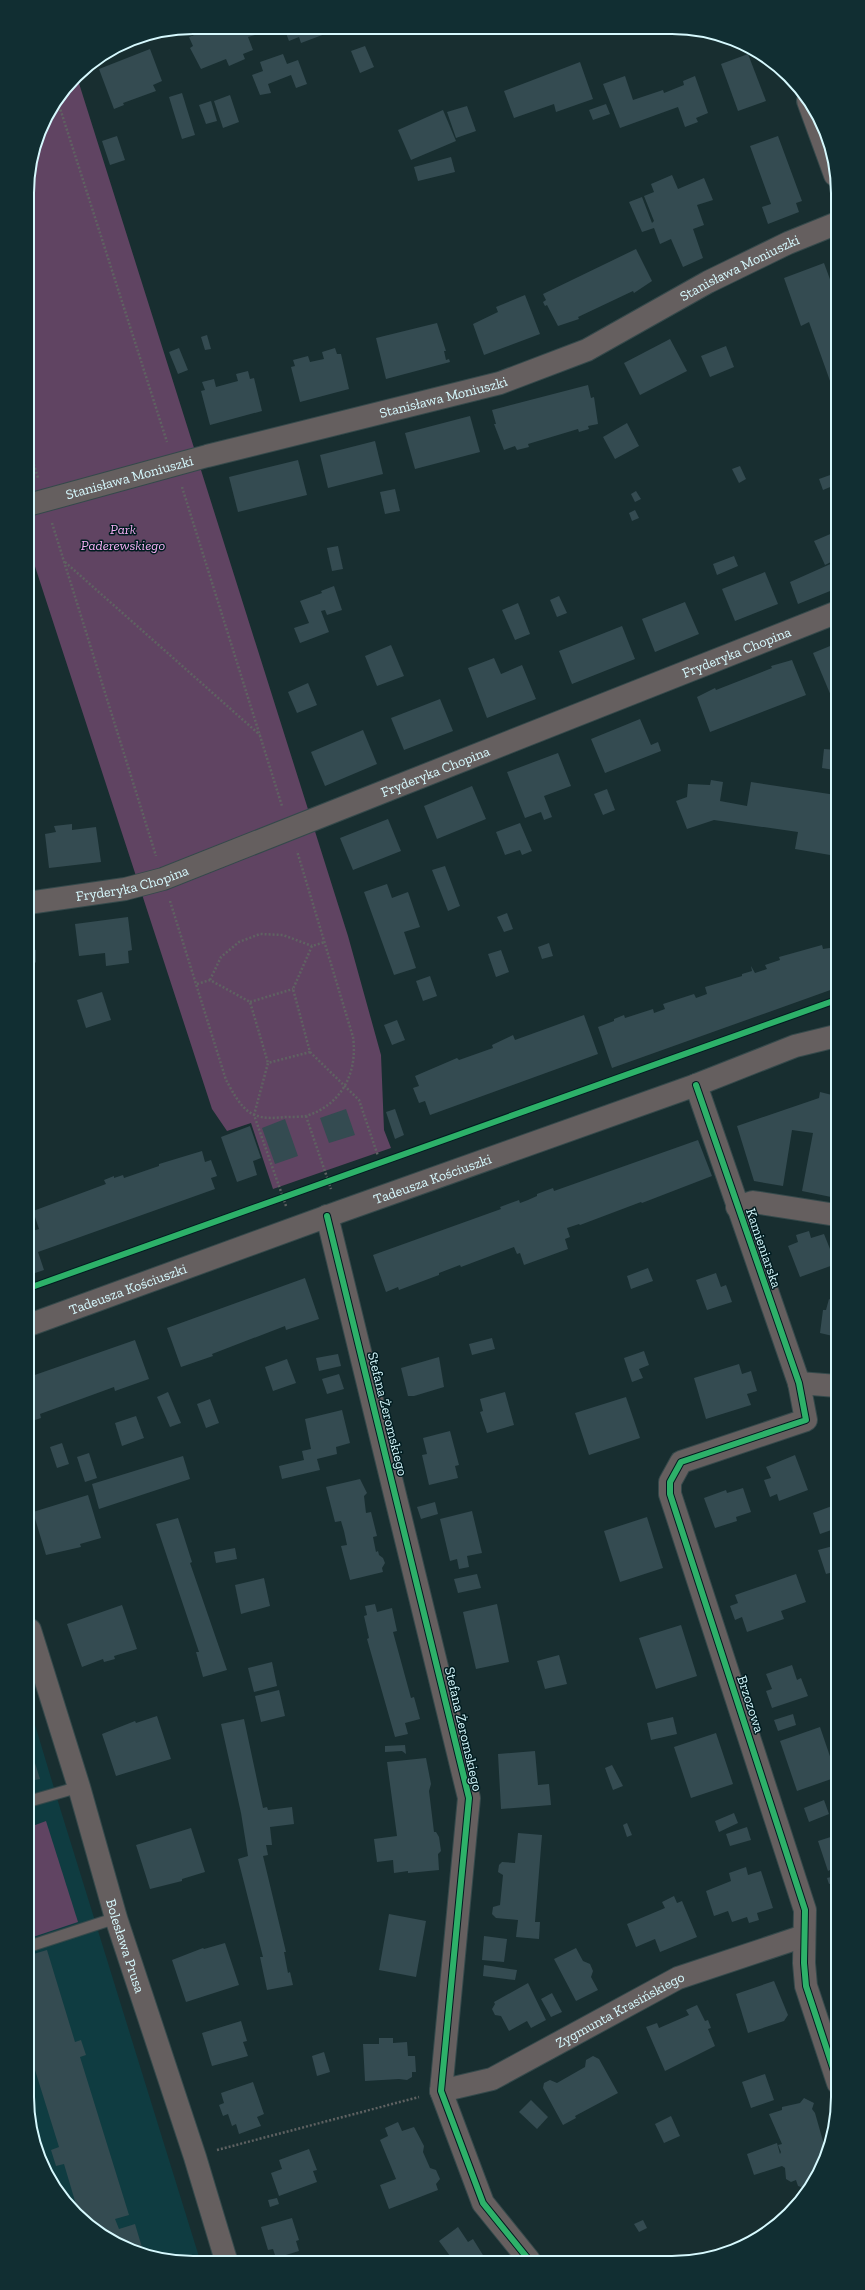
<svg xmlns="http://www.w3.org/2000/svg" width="865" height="2290" font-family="'Zilla Slab',serif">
	<rect width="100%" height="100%" fill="#182e30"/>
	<polygon fill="#0f3c41" points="30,1708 60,1808 200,2260 161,2260 120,2246 76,2214 49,2180 30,2129"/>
	<g fill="#604462">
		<polygon points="77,77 348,936 381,1055 384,1130 391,1148 273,1189 251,1123 227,1131 212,1109 28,545 27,182 44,120"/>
		<polygon points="46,1821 78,1922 30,1938 30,1827"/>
	</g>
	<g fill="#344b51">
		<polygon points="214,27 244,27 245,32 253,29 255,35 248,37 253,50 243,54 245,59 229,66 226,59 201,69 190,48 193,46 189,37"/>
		<polygon points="284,28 332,28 333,31 301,43 299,37 289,41"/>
		<polygon points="365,46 374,67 360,73 351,51"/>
		<polygon points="150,49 162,81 153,85 156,91 123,103 124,105 114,109 99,69"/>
		<polygon points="283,54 287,64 298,60 307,84 296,88 291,75 268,84 271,93 260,95 252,75 263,71 260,62"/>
		<polygon points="748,54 766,101 738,111 721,64"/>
		<polygon points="580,62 593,99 556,112 554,104 514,118 504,91"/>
		<polygon points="625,76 633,100 663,90 664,93 684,85 683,81 695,76 708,113 696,118 698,122 685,127 678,107 620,128 603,84"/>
		<polygon points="182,93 195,135 182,139 169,97"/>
		<polygon points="230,95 239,122 223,128 214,101"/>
		<polygon points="211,101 217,121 206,124 199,105"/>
		<polygon points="606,104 610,114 593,120 589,110"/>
		<polygon points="467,106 476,131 456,138 447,112"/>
		<polygon points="443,110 456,141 411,160 398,130"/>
		<polygon points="117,136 125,160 110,165 102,141"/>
		<polygon points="778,136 802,201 796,203 799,212 768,224 762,207 771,204 750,146"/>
		<polygon points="451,157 455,172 418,181 414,167"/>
		<polygon points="672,175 678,189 704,178 713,200 697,205 704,225 693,229 703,258 683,267 671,239 660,244 654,228 642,232 629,202 642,197 652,223 654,221 644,196 654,192 651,184"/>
		<polygon points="636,249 652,281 634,293 633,291 578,317 579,319 558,326 547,305 545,306 543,302 546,300 543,294"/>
		<polygon points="824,263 835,293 835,395 809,322 801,326 784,278"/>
		<polygon points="525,295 540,334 484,355 473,324 498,312 496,307"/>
		<polygon points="437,323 446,351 444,351 446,360 449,359 450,362 386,379 376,338"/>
		<polygon points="207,335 211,349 205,350 201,337"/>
		<polygon points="670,339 687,371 640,395 624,363"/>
		<polygon points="726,346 734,367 710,377 701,356"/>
		<polygon points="179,348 188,370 178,374 169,352"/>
		<polygon points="335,348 337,354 341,354 349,389 300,402 291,367 295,366 293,360 308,356 310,362 324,359 322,352"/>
		<polygon points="248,371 250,379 254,378 262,411 210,425 201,391 205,390 202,382 214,379 216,387 238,381 236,374"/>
		<polygon points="588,385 591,398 594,397 598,424 588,426 589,429 579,432 578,429 528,444 529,447 517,450 515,446 504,450 494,424 496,424 492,410"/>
		<polygon points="470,416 480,452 415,469 405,433"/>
		<polygon points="627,423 639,446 615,459 603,437"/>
		<polygon points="375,441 383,474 328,488 320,455"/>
		<polygon points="298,460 307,495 238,512 229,477"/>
		<polygon points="740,466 746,479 739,483 732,469"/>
		<polygon points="833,474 835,485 823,490 819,479"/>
		<polygon points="395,489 400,511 385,514 380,492"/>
		<polygon points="636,491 641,499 635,502 631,494"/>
		<polygon points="635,510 639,518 632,521 629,513"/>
		<polygon points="835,532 835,560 825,565 814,541"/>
		<polygon points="338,546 343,569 332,571 327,548"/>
		<polygon points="734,556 738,566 717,575 713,564"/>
		<polygon points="835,562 835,589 798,604 790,582"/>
		<polygon points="765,572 778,604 735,621 722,589"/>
		<polygon points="334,586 342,610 327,615 325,610 321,611 329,632 300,643 294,628 309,623 300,601 322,593 321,591"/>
		<polygon points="559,596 567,613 557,617 550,600"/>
		<polygon points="685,602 699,634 655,652 642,619"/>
		<polygon points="518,603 530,634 515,640 502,610"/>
		<polygon points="622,626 635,659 572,684 559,651"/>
		<polygon points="835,644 836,702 834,703 813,653"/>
		<polygon points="391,645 404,676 377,686 365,656"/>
		<polygon points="494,658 501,674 522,665 536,699 487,718 468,668"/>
		<polygon points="792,660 806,695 710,732 697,697 715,688 716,690 772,668 771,666"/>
		<polygon points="308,683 317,705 297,713 288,692"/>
		<polygon points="440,699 453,731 404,750 391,718"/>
		<polygon points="640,719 651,745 658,742 661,751 605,773 591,739"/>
		<polygon points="363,730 377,764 325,786 311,752"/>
		<polygon points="824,749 836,750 834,770 822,768"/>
		<polygon points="558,753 571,786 544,796 552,817 544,820 541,812 525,818 507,772"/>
		<polygon points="711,780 723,782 720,801 747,806 751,782 836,795 836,856 795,849 798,832 714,820 687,829 676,801 687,797 688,784 710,785"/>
		<polygon points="472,786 486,819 437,839 424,806"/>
		<polygon points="607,789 615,810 603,815 594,794"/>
		<polygon points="388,819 401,851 353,870 340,838"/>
		<polygon points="520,823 532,851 522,855 520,850 505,855 496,832"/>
		<polygon points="72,824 72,830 96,827 101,862 49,868 45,834 56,832 54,826"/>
		<polygon points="445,866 460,906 448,911 432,870"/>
		<polygon points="387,884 392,898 408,892 420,927 404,932 416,968 394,975 364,892"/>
		<polygon points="507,913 513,929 504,932 497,917"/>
		<polygon points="128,917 132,950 128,951 129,963 106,966 105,953 79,956 75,924"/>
		<polygon points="549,943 553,956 542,959 538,947"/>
		<polygon points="822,945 823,949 836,947 836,988 612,1068 598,1027 614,1021 614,1019 624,1015 625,1018 653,1009 654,1013 665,1009 663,1004 694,994 696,998 707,994 705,987 742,976 742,974 752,971 751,966 755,973 767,969 765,965 780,960 779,957"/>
		<polygon points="29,948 36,950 36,962 33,965 29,965"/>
		<polygon points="501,950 509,972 496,977 488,954"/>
		<polygon points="430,976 437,996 423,1001 416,981"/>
		<polygon points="102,992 111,1020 86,1028 77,1000"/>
		<polygon points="584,1015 598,1054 430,1115 425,1101 419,1103 413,1088 419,1086 415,1076 457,1058 459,1060 493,1048 492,1045 513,1035 515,1040"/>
		<polygon points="397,1020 405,1040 392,1045 384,1025"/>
		<polygon points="820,1092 836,1096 836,1198 802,1191 813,1133 792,1130 783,1186 754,1181 737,1126 819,1098"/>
		<polygon points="346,1109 355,1135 329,1143 320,1118"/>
		<polygon points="395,1109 404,1135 395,1139 386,1112"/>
		<polygon points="285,1119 298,1156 275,1164 262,1128"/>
		<polygon points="250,1126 261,1158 253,1161 257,1175 237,1182 221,1137"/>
		<polygon points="698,1140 712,1176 642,1203 641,1202 580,1225 579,1224 567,1228 570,1237 565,1239 568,1249 524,1265 520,1253 517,1254 514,1247 461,1267 460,1265 439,1273 439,1275 399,1290 398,1287 386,1292 373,1255 501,1209 500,1207 519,1200 520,1203 528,1200 537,1196 537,1194 553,1188 554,1191"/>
		<polygon points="202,1151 205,1162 211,1160 217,1176 211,1178 215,1189 38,1252 44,1270 29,1275 29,1232 39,1229 33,1211 106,1184 104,1180 114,1176 114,1178 123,1175 124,1178 159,1166 159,1164"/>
		<polygon points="809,1231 811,1238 824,1234 836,1264 800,1277 788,1246 798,1242 796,1235"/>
		<polygon points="648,1268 653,1281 631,1289 627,1276"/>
		<polygon points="716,1273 721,1287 726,1285 732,1302 707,1310 696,1280"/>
		<polygon points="305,1278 319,1319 286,1330 285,1326 212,1354 213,1356 181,1367 167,1328"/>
		<polygon points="829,1299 836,1302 837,1337 820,1333 823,1310 826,1310"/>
		<polygon points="492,1338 495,1349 472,1355 469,1344"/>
		<polygon points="135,1340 149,1379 115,1391 114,1387 40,1414 41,1418 29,1422 29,1377"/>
		<polygon points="644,1351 649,1365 639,1369 643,1378 632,1382 624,1358"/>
		<polygon points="338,1354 341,1366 319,1371 316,1358"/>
		<polygon points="439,1357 444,1387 414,1396 408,1396 401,1368"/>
		<polygon points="287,1359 296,1383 273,1391 265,1367"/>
		<polygon points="739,1364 742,1374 751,1371 757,1391 747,1394 751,1405 706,1419 694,1378"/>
		<polygon points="339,1374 344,1389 327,1394 322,1379"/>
		<polygon points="168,1392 181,1423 170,1427 157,1397"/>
		<polygon points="505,1392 514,1425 487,1433 480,1412 483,1411 480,1399"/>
		<polygon points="626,1397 640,1438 589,1455 575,1413"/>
		<polygon points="210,1399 219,1423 206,1428 197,1404"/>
		<polygon points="342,1410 350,1443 336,1447 337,1454 317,1459 320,1470 282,1479 279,1466 304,1460 302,1451 311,1449 305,1419"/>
		<polygon points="136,1416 144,1438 122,1446 115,1423"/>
		<polygon points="450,1431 459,1465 455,1466 458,1478 429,1485 422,1455 427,1454 423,1438"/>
		<polygon points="62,1443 69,1464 57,1468 50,1447"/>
		<polygon points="837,1443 837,1457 836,1457 832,1444"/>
		<polygon points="89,1453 97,1478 85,1482 77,1457"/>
		<polygon points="795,1455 808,1490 779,1501 777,1494 770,1497 764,1480 771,1478 766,1467"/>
		<polygon points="183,1456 190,1479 99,1509 92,1484"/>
		<polygon points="360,1479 367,1493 364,1496 366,1513 371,1512 377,1536 373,1537 376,1552 378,1551 379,1555 383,1558 385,1563 382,1568 383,1572 350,1580 341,1546 347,1545 344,1531 341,1521 335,1522 326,1487"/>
		<polygon points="743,1488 751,1512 736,1517 737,1521 715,1528 704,1498 726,1490 727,1493"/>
		<polygon points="88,1495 101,1538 80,1544 81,1547 46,1555 33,1512"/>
		<polygon points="435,1502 438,1514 421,1519 417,1507"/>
		<polygon points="832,1506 837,1507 837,1528 820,1534 813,1513"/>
		<polygon points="472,1511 482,1553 467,1556 469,1567 459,1569 457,1559 450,1561 440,1519"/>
		<polygon points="647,1517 663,1568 620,1582 604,1531"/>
		<polygon points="178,1518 192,1562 190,1563 227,1670 203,1677 196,1652 199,1652 156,1524"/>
		<polygon points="837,1545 837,1571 826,1574 818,1550"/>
		<polygon points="235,1548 237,1559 216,1563 214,1552"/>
		<polygon points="477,1574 481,1588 458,1593 454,1579"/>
		<polygon points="796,1574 806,1602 781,1611 784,1619 747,1632 742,1617 735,1620 730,1606 738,1603 735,1595"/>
		<polygon points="264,1578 270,1606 241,1614 235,1585"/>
		<polygon points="375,1604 377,1612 392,1608 397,1631 393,1632 411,1698 414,1697 420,1719 405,1723 408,1734 395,1737 367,1639 369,1638 364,1616 367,1615 365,1606"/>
		<polygon points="497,1604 509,1662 476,1669 463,1612"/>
		<polygon points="122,1605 137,1649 114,1656 115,1659 104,1662 103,1659 82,1667 67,1624"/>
		<polygon points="681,1625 697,1676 656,1689 639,1638"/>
		<polygon points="559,1655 567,1684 545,1689 537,1661"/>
		<polygon points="272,1662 277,1686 254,1692 248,1668"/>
		<polygon points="792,1665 797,1680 801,1678 808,1696 772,1708 766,1691 772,1689 766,1674"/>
		<polygon points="279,1690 285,1716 261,1722 255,1696"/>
		<polygon points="793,1714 796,1725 778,1731 774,1720"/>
		<polygon points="157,1716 171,1759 116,1776 102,1734 135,1721 136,1723"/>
		<polygon points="673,1717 677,1734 651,1740 647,1723"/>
		<polygon points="244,1719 263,1808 267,1807 268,1810 292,1807 294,1824 270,1827 272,1845 266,1845 268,1855 263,1856 286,1952 284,1952 288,1973 290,1972 293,1985 267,1990 260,1957 263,1957 238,1859 248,1856 241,1813 221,1724"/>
		<polygon points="820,1727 837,1777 797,1791 780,1741"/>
		<polygon points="716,1733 733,1784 691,1798 674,1747"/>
		<polygon points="405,1745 406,1754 402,1751 385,1752 385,1746"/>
		<polygon points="30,1747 40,1779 30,1781"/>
		<polygon points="535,1751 538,1785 549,1784 551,1805 501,1809 498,1754"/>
		<polygon points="426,1758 431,1784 429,1791 434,1832 436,1832 439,1837 441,1851 438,1854 439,1870 408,1873 408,1871 394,1873 393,1860 377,1862 374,1839 397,1836 387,1762"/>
		<polygon points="612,1765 623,1786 613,1790 605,1768"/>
		<polygon points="824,1800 829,1814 809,1822 804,1808"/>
		<polygon points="734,1813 738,1823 719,1832 715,1821"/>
		<polygon points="627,1823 632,1835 627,1837 623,1825"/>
		<polygon points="747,1827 751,1840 730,1846 726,1834"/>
		<polygon points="191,1828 205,1872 182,1879 182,1881 150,1889 136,1845"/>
		<polygon points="518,1833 542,1835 535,1922 540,1922 539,1939 516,1937 518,1920 496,1918 492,1914 493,1907 500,1905 503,1875 498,1872 499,1865 502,1862 515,1863"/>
		<polygon points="837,1835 837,1895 833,1883 829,1884 827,1878 835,1876 832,1869 828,1871 818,1841"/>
		<polygon points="746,1867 748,1875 761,1871 773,1908 757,1913 759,1920 749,1923 747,1917 732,1922 728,1911 714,1916 706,1891 731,1881 729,1873"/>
		<polygon points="674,1896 677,1903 682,1901 697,1937 660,1952 655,1939 636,1947 627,1924 665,1908 662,1902"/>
		<polygon points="389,1914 426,1921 416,1977 379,1970"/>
		<polygon points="484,1936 507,1939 504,1962 482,1960"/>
		<polygon points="225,1943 239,1985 186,2002 172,1960 203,1948 204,1949"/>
		<polygon points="576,1948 583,1961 590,1964 593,1971 591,1977 598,1990 576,2001 554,1959"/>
		<polygon points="47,1950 75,2042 81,2040 86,2055 80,2057 129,2215 115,2219 119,2229 135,2224 144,2254 120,2246 80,2218 64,2164 56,2166 51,2150 59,2147 35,2070 30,2071 30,1955"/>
		<polygon points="484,1965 517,1970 515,1980 483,1976"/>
		<polygon points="774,1981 788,2015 784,2021 748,2033 736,1994"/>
		<polygon points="528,1983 546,2020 531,2028 527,2021 509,2031 501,2016 495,2015 492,2009 495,2004 494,2002"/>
		<polygon points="552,1993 562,2012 551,2017 541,1999"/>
		<polygon points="697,2005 705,2021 708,2020 711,2028 708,2029 715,2046 665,2071 646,2027 657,2023 659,2028 689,2015 686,2010"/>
		<polygon points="241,2021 247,2041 243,2042 248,2056 212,2066 202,2033"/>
		<polygon points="379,2038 393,2038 393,2043 407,2042 408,2056 415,2056 416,2072 412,2072 412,2077 407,2080 399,2079 365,2081 363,2044 379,2044"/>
		<polygon points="324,2052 330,2072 317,2076 312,2056"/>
		<polygon points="593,2056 599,2059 618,2093 575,2116 576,2118 563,2125 543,2088 544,2083 550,2080 557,2083 585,2067 586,2060"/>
		<polygon points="765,2074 774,2100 751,2108 742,2082"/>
		<polygon points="253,2082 264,2114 257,2117 261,2126 239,2134 236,2124 232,2126 228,2114 223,2116 219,2105 224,2103 221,2093"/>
		<polygon points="804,2098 814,2103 812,2109 815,2113 827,2155 813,2180 809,2182 808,2185 801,2187 798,2186 796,2180 791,2182 786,2179 785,2168 782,2166 754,2175 747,2154 777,2143 780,2154 781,2152 778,2145 782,2144 769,2114 782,2110 782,2107 800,2103"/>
		<polygon points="531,2100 548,2117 537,2129 519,2112"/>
		<polygon points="671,2116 680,2136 664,2143 655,2124"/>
		<polygon points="398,2122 402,2131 414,2127 424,2146 423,2152 430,2168 436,2170 440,2179 436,2184 438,2190 389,2209 380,2185 396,2179 380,2140 388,2136 385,2128"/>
		<polygon points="309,2149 317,2170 313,2171 317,2182 279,2196 271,2173 282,2169 279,2160"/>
		<polygon points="277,2198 279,2204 270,2207 268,2200"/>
		<polygon points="292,2218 299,2240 296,2241 299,2251 276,2258 273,2249 268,2250 261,2227"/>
		<polygon points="643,2220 647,2228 639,2232 634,2224"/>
		<polygon points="458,2227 468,2242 473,2239 486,2260 444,2260 450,2256 439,2241"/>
	</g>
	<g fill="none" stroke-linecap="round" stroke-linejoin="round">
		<g stroke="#35494b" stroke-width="13">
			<g id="service">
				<polyline points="30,1801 79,1787"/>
				<polyline points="30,1946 116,1918"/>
			</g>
		</g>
		<g stroke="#35494b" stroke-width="24">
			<g id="minor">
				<path id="s1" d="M28,505L207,456L500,383L587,350L708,282L788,243L835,224"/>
				<path id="s2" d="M28,903L125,889L163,879L835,613"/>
				<polyline points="696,1085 799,1383 806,1420 681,1462 670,1482 670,1494 805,1910 804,1963 806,1986 838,2083"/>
				<polyline points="737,1207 753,1202 836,1215"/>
				<polyline points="327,1216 469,1798 441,2091 483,2203 529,2260"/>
				<polyline points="799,1383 837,1386"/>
				<path id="s3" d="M30,1630L79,1787L116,1918L195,2157L226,2260"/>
				<path id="s4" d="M441,2091L492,2079L678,1978L804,1936"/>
			</g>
		</g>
		<g stroke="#35494b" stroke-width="24">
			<g id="tertiary">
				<polyline points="808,101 835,175"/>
				<path id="s5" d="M29,1325L339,1212L696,1085L795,1046L836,1036"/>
			</g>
		</g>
		<g stroke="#5f6262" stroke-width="2.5" stroke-dasharray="2 2" stroke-linecap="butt">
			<polyline points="58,102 167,442"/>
			<polyline points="28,445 38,478"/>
			<polyline points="182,487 282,806"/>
			<polyline points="52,523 156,856"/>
			<polyline points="65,562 260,735"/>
			<path d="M170,901L226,1080C233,1092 241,1110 255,1115C264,1119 275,1118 285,1117C292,1117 300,1117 306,1116C342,1105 358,1072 353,1037L297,851"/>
			<polyline points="210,980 221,957 239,942 260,934 283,935 312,946"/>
			<polyline points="197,984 210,980 250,1002 268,1063"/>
			<polyline points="250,1002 293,989"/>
			<polyline points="310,1052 359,1100 378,1156"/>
			<polyline points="306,1116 331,1189"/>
			<polyline points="286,1206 254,1115 268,1063 310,1052 293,989 312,946 325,942"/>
			<polyline points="217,2150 419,2097"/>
		</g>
		<use href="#service" stroke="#655f5f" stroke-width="11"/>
		<use href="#minor" stroke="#655f5f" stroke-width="22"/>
		<use href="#tertiary" stroke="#655f5f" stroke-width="22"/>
		<g stroke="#001c20" stroke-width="8">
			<g id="cycleway">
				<polyline points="696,1085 799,1383 806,1420 681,1462 670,1482 670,1494 805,1910 804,1963 806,1986 838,2083"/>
				<polyline points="327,1216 469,1798 441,2091 483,2203 529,2260"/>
				<polyline points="29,1288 836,1000"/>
			</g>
		</g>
		<use href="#cycleway" stroke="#2db169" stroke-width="6"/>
	</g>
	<g text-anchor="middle" stroke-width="3" stroke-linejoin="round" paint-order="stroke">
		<g font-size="14" fill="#d6f9fe" stroke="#001c20">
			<text dy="5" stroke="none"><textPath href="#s1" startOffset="754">Stanisława Moniuszki</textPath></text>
			<text dy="5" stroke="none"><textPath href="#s1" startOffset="429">Stanisława Moniuszki</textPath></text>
			<text dy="5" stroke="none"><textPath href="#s1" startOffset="105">Stanisława Moniuszki</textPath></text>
			<text dy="5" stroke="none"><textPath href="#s2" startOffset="754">Fryderyka Chopina</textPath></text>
			<text dy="5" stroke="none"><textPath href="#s2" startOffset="430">Fryderyka Chopina</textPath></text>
			<text dy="5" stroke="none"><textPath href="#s2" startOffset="106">Fryderyka Chopina</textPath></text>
			<text dy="5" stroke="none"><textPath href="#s5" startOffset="429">Tadeusza Kościuszki</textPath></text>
			<text transform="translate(764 1248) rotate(71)" y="5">Kamieniarska</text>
			<text dy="5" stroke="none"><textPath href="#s5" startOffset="105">Tadeusza Kościuszki</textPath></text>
			<text transform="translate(388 1414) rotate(76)" y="5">Stefana Żeromskiego</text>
			<text transform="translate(751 1704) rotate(72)" y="5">Brzozowa</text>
			<text transform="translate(464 1729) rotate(77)" y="5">Stefana Żeromskiego</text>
			<text dy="5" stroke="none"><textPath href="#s3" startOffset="330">Bolesława Prusa</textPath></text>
			<text dy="5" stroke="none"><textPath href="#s4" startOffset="198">Zygmunta Krasińskiego</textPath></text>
		</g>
		<g font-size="14" font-style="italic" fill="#f5b0f4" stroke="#001c20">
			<text x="123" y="534">Park<tspan x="123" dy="16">Paderewskiego</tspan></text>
		</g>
	</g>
	<path d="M0 0H865V2290H0ZM193 34H672A159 159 0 0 1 831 193V2097A159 159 0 0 1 672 2256H193A159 159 0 0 1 34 2097V193A159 159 0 0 1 193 34Z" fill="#112e32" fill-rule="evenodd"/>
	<path fill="none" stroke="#d6f9fe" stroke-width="2" d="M193 34H672A159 159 0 0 1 831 193V2097A159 159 0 0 1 672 2256H193A159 159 0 0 1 34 2097V193A159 159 0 0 1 193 34Z"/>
</svg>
